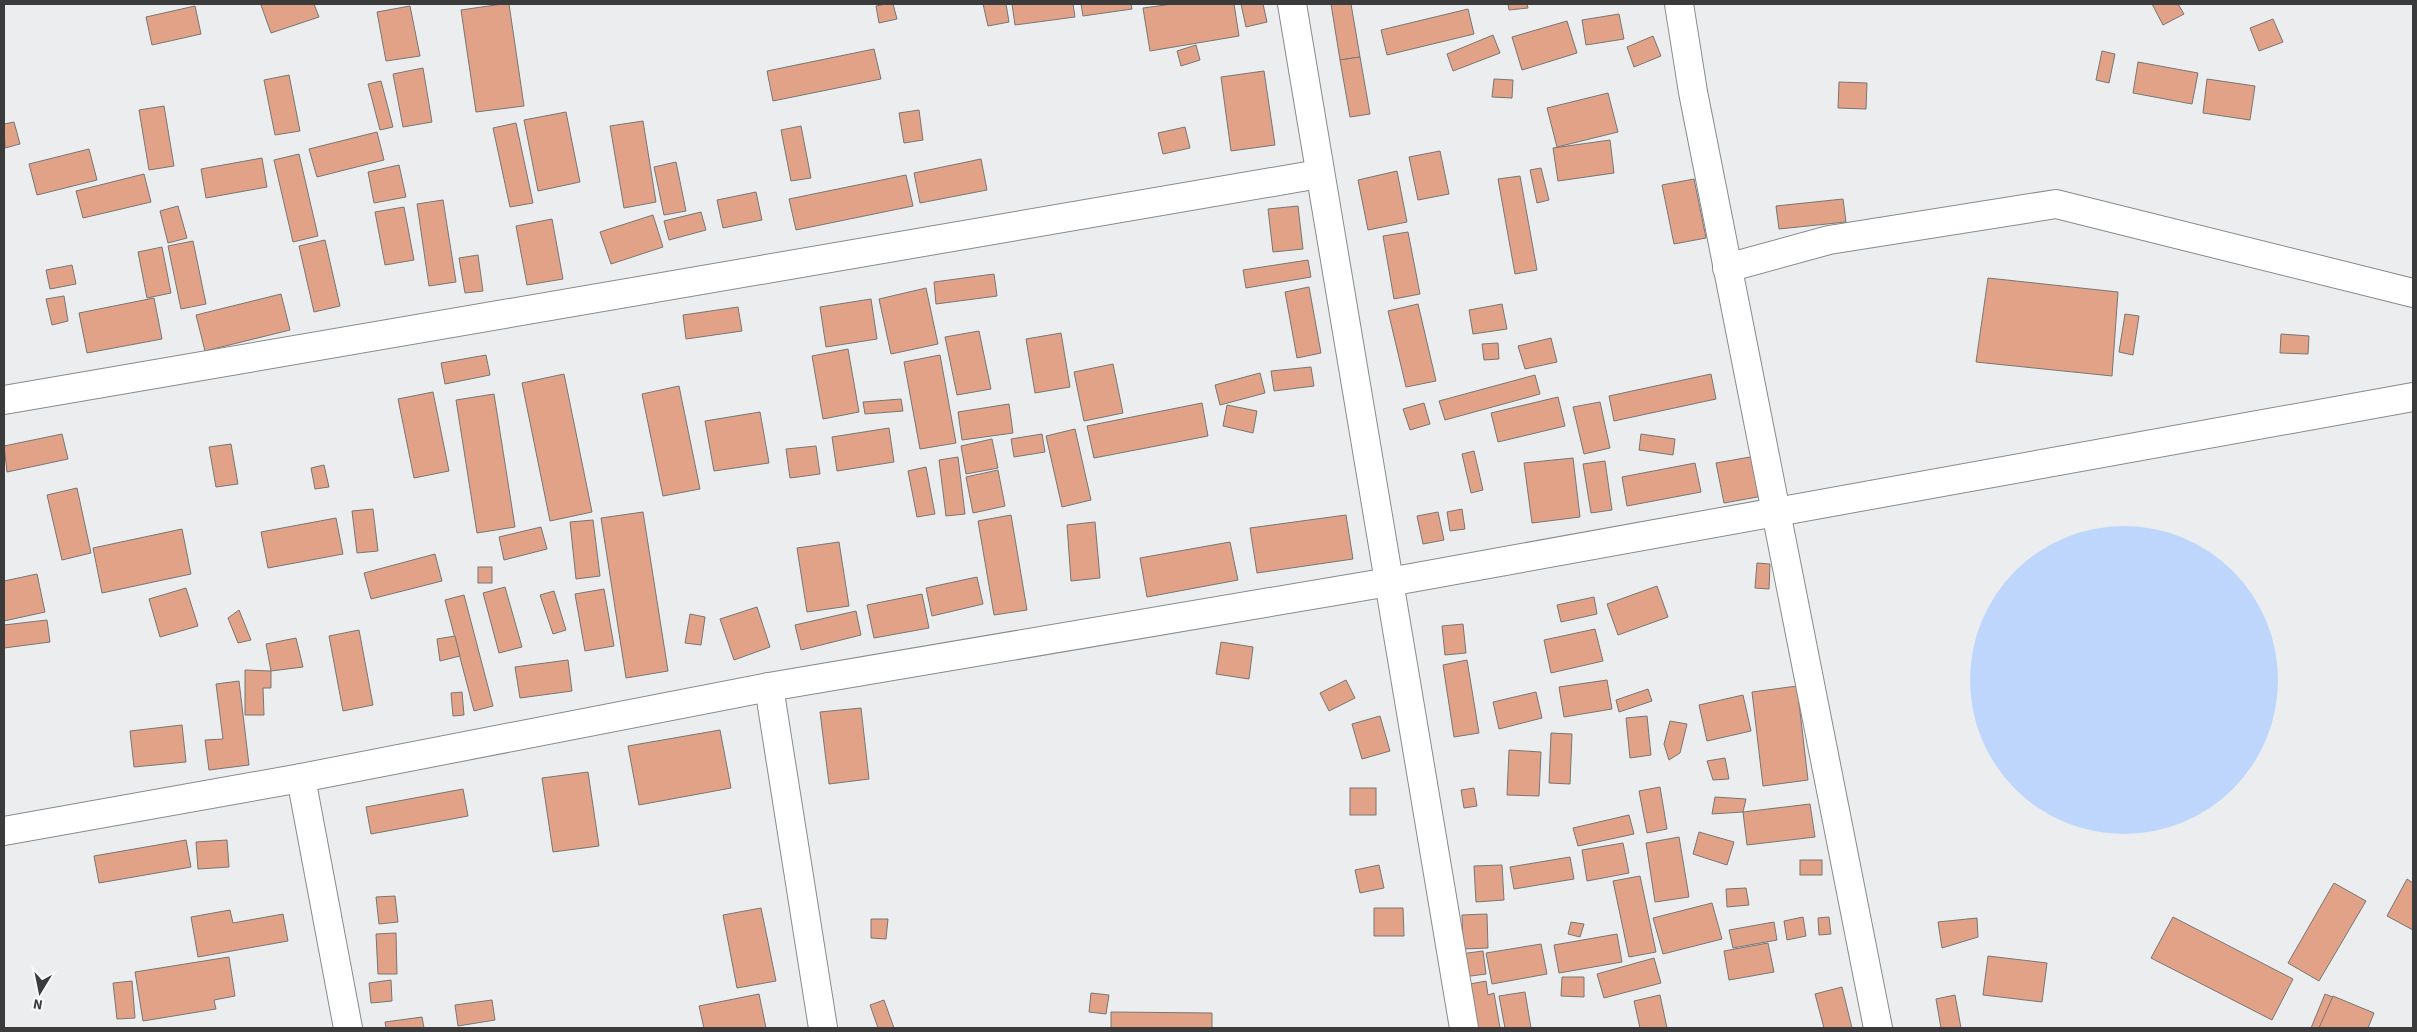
<svg xmlns="http://www.w3.org/2000/svg" width="2417" height="1032" font-family="'Source Sans 3',sans-serif">
	<rect width="100%" height="100%" fill="#ecedee"/>
	<circle fill="#bed6fb" cx="2124" cy="680" r="154"/>
	<g fill="#e2a287" stroke="#777675">
		<polygon points="264,4 314,4 319,17 271,33 261,5"/>
		<polygon points="502,4 509,4 524,106 476,112 461,10"/>
		<polygon points="886,4 893,4 897,19 879,23 876,6"/>
		<polygon points="983,4 1006,4 1009,22 988,26"/>
		<polygon points="1012,4 1073,4 1075,17 1015,25"/>
		<polygon points="1081,4 1131,4 1132,9 1083,16"/>
		<polygon points="1173,4 1234,4 1239,36 1150,51 1143,8"/>
		<polygon points="1241,4 1263,4 1267,22 1246,27"/>
		<polygon points="1331,4 1351,4 1360,57 1340,60"/>
		<polygon points="1508,4 1527,4 1528,8 1509,10"/>
		<polygon points="2152,4 2178,4 2184,14 2163,25"/>
		<polygon points="195,6 201,34 152,45 146,17"/>
		<polygon points="410,6 420,56 386,61 377,12"/>
		<polygon points="1468,9 1474,34 1387,55 1381,30"/>
		<polygon points="1619,14 1624,39 1586,45 1582,20"/>
		<polygon points="2273,19 2283,42 2259,51 2250,28"/>
		<polygon points="1567,21 1577,53 1522,70 1512,37"/>
		<polygon points="1493,35 1500,53 1453,71 1447,54"/>
		<polygon points="1653,36 1661,56 1634,67 1627,47"/>
		<polygon points="1196,45 1200,60 1181,66 1177,51"/>
		<polygon points="874,49 881,79 773,101 767,71"/>
		<polygon points="2102,51 2115,54 2109,83 2096,80"/>
		<polygon points="1360,57 1370,114 1350,117 1340,60"/>
		<polygon points="2138,62 2198,73 2192,104 2133,93"/>
		<polygon points="423,68 432,122 403,127 393,74"/>
		<polygon points="1264,71 1275,145 1231,151 1221,77"/>
		<polygon points="289,75 300,131 275,135 264,80"/>
		<polygon points="1494,79 1513,80 1512,98 1492,97"/>
		<polygon points="2207,79 2255,86 2250,120 2203,113"/>
		<polygon points="381,81 393,127 380,130 368,84"/>
		<polygon points="1839,82 1867,83 1866,109 1838,108"/>
		<polygon points="1608,93 1618,132 1557,147 1547,108"/>
		<polygon points="164,106 174,166 149,170 139,110"/>
		<polygon points="919,110 923,140 904,143 899,113"/>
		<polygon points="566,112 580,182 538,191 524,120"/>
		<polygon points="643,121 656,202 624,208 610,126"/>
		<polygon points="14,122 20,144 5,148 4,124"/>
		<polygon points="516,123 533,203 510,207 493,128"/>
		<polygon points="801,126 811,178 791,181 781,130"/>
		<polygon points="1185,127 1190,148 1163,154 1158,133"/>
		<polygon points="377,132 384,160 317,177 309,149"/>
		<polygon points="1610,140 1614,173 1558,181 1553,148"/>
		<polygon points="89,149 97,180 37,195 29,164"/>
		<polygon points="1440,151 1449,194 1418,200 1409,157"/>
		<polygon points="299,154 318,236 293,242 274,160"/>
		<polygon points="262,158 267,187 206,198 201,169"/>
		<polygon points="981,159 987,190 920,203 914,173"/>
		<polygon points="676,162 686,211 664,215 654,167"/>
		<polygon points="399,165 406,197 374,203 368,172"/>
		<polygon points="1541,168 1549,200 1537,203 1530,170"/>
		<polygon points="1397,171 1407,222 1368,230 1358,180"/>
		<polygon points="144,174 151,202 83,218 76,191"/>
		<polygon points="906,175 913,206 796,230 789,199"/>
		<polygon points="1520,176 1537,270 1515,274 1498,179"/>
		<polygon points="1694,179 1706,238 1674,244 1662,185"/>
		<polygon points="756,192 762,220 723,228 717,200"/>
		<polygon points="1843,199 1846,222 1779,229 1776,206"/>
		<polygon points="443,200 456,282 429,286 417,204"/>
		<polygon points="178,206 187,238 168,243 160,211"/>
		<polygon points="1298,206 1303,249 1273,252 1268,209"/>
		<polygon points="404,207 414,260 385,265 375,212"/>
		<polygon points="701,212 706,230 669,240 664,221"/>
		<polygon points="653,215 663,247 611,264 600,232"/>
		<polygon points="552,219 563,279 527,285 516,226"/>
		<polygon points="1408,232 1420,294 1394,299 1383,236"/>
		<polygon points="325,240 340,306 314,312 299,246"/>
		<polygon points="193,241 206,304 181,309 168,246"/>
		<polygon points="162,247 171,293 147,298 138,252"/>
		<polygon points="478,255 483,291 465,293 459,258"/>
		<polygon points="1308,260 1311,277 1246,288 1243,270"/>
		<polygon points="72,265 76,284 50,289 46,270"/>
		<polygon points="994,274 997,296 936,304 934,282"/>
		<polygon points="1988,278 2118,292 2112,376 1976,362"/>
		<polygon points="1309,287 1321,353 1297,358 1285,292"/>
		<polygon points="926,288 938,344 891,354 879,299"/>
		<polygon points="281,294 290,330 205,351 196,315"/>
		<polygon points="64,296 68,321 52,325 46,299"/>
		<polygon points="154,298 162,339 87,353 79,313"/>
		<polygon points="871,299 877,339 826,347 820,307"/>
		<polygon points="1418,304 1436,381 1406,387 1388,311"/>
		<polygon points="1502,304 1507,329 1473,334 1469,310"/>
		<polygon points="738,307 742,331 686,339 683,315"/>
		<polygon points="2125,314 2139,316 2133,355 2119,352"/>
		<polygon points="979,331 991,389 957,395 945,337"/>
		<polygon points="1061,333 1070,387 1035,393 1026,339"/>
		<polygon points="2281,334 2309,336 2308,354 2280,353"/>
		<polygon points="1551,338 1557,362 1525,369 1518,346"/>
		<polygon points="1498,343 1499,359 1484,360 1482,344"/>
		<polygon points="848,349 859,412 823,419 812,356"/>
		<polygon points="486,355 490,375 445,384 441,363"/>
		<polygon points="940,355 956,443 920,449 904,362"/>
		<polygon points="1113,364 1123,413 1084,421 1074,372"/>
		<polygon points="1311,367 1314,386 1274,391 1271,371"/>
		<polygon points="1260,373 1265,393 1220,405 1215,385"/>
		<polygon points="564,374 592,512 550,521 522,383"/>
		<polygon points="1711,374 1716,399 1614,421 1609,396"/>
		<polygon points="1535,375 1540,394 1445,420 1439,401"/>
		<polygon points="679,386 700,489 663,496 642,394"/>
		<polygon points="433,392 449,471 414,478 398,399"/>
		<polygon points="494,394 515,527 477,533 456,400"/>
		<polygon points="1558,397 1565,426 1498,442 1491,413"/>
		<polygon points="901,399 903,411 865,414 863,402"/>
		<polygon points="1600,402 1610,448 1584,454 1573,407"/>
		<polygon points="1202,403 1208,436 1094,458 1087,426"/>
		<polygon points="1424,403 1430,424 1410,430 1403,409"/>
		<polygon points="1009,404 1013,433 962,440 958,412"/>
		<polygon points="1227,405 1257,411 1253,433 1223,426"/>
		<polygon points="760,412 769,463 714,471 705,421"/>
		<polygon points="889,428 894,462 837,471 832,437"/>
		<polygon points="1075,429 1091,500 1062,507 1046,436"/>
		<polygon points="62,434 68,459 7,472 4,446"/>
		<polygon points="1042,434 1045,452 1014,457 1011,439"/>
		<polygon points="1641,434 1675,439 1673,455 1639,450"/>
		<polygon points="992,439 998,468 966,474 961,446"/>
		<polygon points="231,444 238,484 216,487 209,447"/>
		<polygon points="816,446 820,474 790,478 786,449"/>
		<polygon points="1474,451 1483,490 1471,493 1462,454"/>
		<polygon points="1756,456 1763,496 1724,503 1716,463"/>
		<polygon points="958,457 965,514 946,516 939,460"/>
		<polygon points="1573,458 1580,517 1532,523 1524,463"/>
		<polygon points="1605,461 1612,510 1591,513 1583,464"/>
		<polygon points="1695,463 1701,492 1627,506 1622,477"/>
		<polygon points="324,465 329,487 315,489 311,468"/>
		<polygon points="926,467 935,514 917,517 908,471"/>
		<polygon points="998,470 1005,506 973,513 966,477"/>
		<polygon points="77,488 91,553 62,560 47,495"/>
		<polygon points="373,509 378,551 357,553 352,511"/>
		<polygon points="1462,509 1465,529 1450,531 1447,512"/>
		<polygon points="643,512 668,671 626,678 601,518"/>
		<polygon points="1438,512 1444,540 1423,544 1417,516"/>
		<polygon points="1011,515 1027,610 994,615 978,521"/>
		<polygon points="1346,515 1353,559 1257,573 1250,528"/>
		<polygon points="336,518 343,554 268,568 261,532"/>
		<polygon points="593,520 600,576 576,579 570,522"/>
		<polygon points="1095,522 1100,578 1071,581 1067,525"/>
		<polygon points="541,527 547,549 504,560 499,537"/>
		<polygon points="182,529 191,574 102,593 93,548"/>
		<polygon points="839,542 849,606 807,612 797,548"/>
		<polygon points="1230,542 1238,580 1147,597 1140,558"/>
		<polygon points="435,554 442,581 371,599 364,573"/>
		<polygon points="1757,563 1770,564 1769,589 1755,588"/>
		<rect x="478" y="567" width="14" height="16"/>
		<polygon points="37,574 45,612 4,621 4,581"/>
		<polygon points="977,577 983,604 932,616 926,588"/>
		<polygon points="1657,586 1668,617 1618,635 1607,604"/>
		<polygon points="505,587 522,647 499,653 483,593"/>
		<polygon points="186,588 198,626 160,637 149,599"/>
		<polygon points="604,589 614,646 585,651 575,594"/>
		<polygon points="554,591 566,630 553,634 540,595"/>
		<polygon points="922,594 929,628 874,638 867,605"/>
		<polygon points="464,595 493,706 474,711 445,600"/>
		<polygon points="1594,597 1597,614 1561,622 1557,605"/>
		<polygon points="757,607 770,647 734,660 720,619"/>
		<polygon points="239,610 251,640 238,643 228,618"/>
		<polygon points="856,611 861,635 801,650 795,625"/>
		<polygon points="690,614 705,617 701,645 685,643"/>
		<polygon points="47,620 50,642 4,648 4,625"/>
		<polygon points="1463,624 1466,653 1445,655 1442,626"/>
		<polygon points="1595,629 1603,661 1551,673 1544,640"/>
		<polygon points="359,630 373,705 343,711 329,636"/>
		<polygon points="455,636 460,656 440,661 437,639"/>
		<polygon points="296,638 303,667 271,671 266,644"/>
		<polygon points="1221,642 1253,647 1249,679 1216,674"/>
		<polygon points="568,660 572,691 520,698 515,667"/>
		<polygon points="1467,660 1479,733 1454,737 1443,665"/>
		<polygon points="245,670 271,671 271,688 263,688 264,715 245,715"/>
		<polygon points="1346,680 1355,698 1329,711 1320,693"/>
		<polygon points="1607,680 1612,709 1564,717 1559,687"/>
		<polygon points="239,681 249,765 209,770 205,740 223,739 216,684"/>
		<polygon points="1797,686 1808,780 1763,786 1752,692"/>
		<polygon points="1648,689 1652,701 1619,712 1616,700"/>
		<polygon points="462,692 464,715 453,716 451,693"/>
		<polygon points="1536,692 1542,718 1499,729 1493,702"/>
		<polygon points="1743,695 1751,731 1707,741 1699,705"/>
		<polygon points="861,708 869,779 829,784 820,712"/>
		<polygon points="1380,716 1390,751 1362,759 1352,724"/>
		<polygon points="1647,716 1651,755 1630,758 1626,718"/>
		<polygon points="1670,721 1687,724 1680,753 1669,760 1664,744"/>
		<polygon points="182,725 186,762 134,767 130,731"/>
		<polygon points="720,730 731,788 639,805 628,746"/>
		<polygon points="1551,733 1572,734 1570,784 1549,783"/>
		<polygon points="1509,750 1541,752 1539,796 1507,795"/>
		<polygon points="1725,758 1729,779 1713,780 1707,761"/>
		<polygon points="588,772 599,846 553,852 542,778"/>
		<polygon points="1660,787 1667,829 1647,833 1639,791"/>
		<rect x="1350" y="788" width="26" height="27"/>
		<polygon points="1474,788 1477,806 1464,808 1461,790"/>
		<polygon points="463,789 468,816 371,834 366,807"/>
		<polygon points="1715,797 1746,799 1743,812 1712,814"/>
		<polygon points="1810,804 1815,837 1747,845 1743,812"/>
		<polygon points="1629,815 1634,834 1578,846 1573,828"/>
		<polygon points="1699,832 1734,842 1727,865 1693,854"/>
		<polygon points="1679,837 1689,897 1655,902 1646,843"/>
		<polygon points="186,840 191,867 99,883 94,856"/>
		<polygon points="227,840 229,867 198,869 196,842"/>
		<polygon points="1623,843 1629,873 1587,881 1582,850"/>
		<polygon points="1570,857 1574,879 1514,889 1510,867"/>
		<rect x="1800" y="860" width="22" height="15"/>
		<polygon points="1379,865 1384,888 1360,893 1355,870"/>
		<polygon points="1502,865 1504,900 1476,902 1474,866"/>
		<polygon points="1640,876 1656,952 1629,957 1613,881"/>
		<polygon points="2407,879 2413,883 2413,930 2387,916"/>
		<polygon points="2334,883 2366,901 2319,981 2288,963"/>
		<polygon points="1746,888 1749,905 1727,907 1726,889"/>
		<polygon points="395,896 398,922 379,924 376,897"/>
		<polygon points="1712,903 1722,939 1663,954 1653,918"/>
		<polygon points="761,908 776,981 737,988 723,915"/>
		<polygon points="1374,908 1403,908 1404,936 1374,936"/>
		<polygon points="230,910 233,923 283,914 288,941 198,957 191,917"/>
		<polygon points="1487,914 1488,948 1463,949 1462,915"/>
		<polygon points="1803,917 1806,936 1787,940 1784,921"/>
		<polygon points="1829,917 1831,934 1819,935 1818,918"/>
		<polygon points="2173,917 2293,979 2272,1020 2151,958"/>
		<polygon points="1977,918 1978,937 1942,948 1938,922"/>
		<polygon points="871,919 888,919 886,939 871,938"/>
		<polygon points="1571,922 1584,924 1580,937 1568,934"/>
		<polygon points="1774,922 1777,940 1733,948 1729,930"/>
		<polygon points="396,933 397,974 378,974 376,934"/>
		<polygon points="1617,934 1622,962 1559,973 1554,945"/>
		<polygon points="1768,943 1774,972 1729,980 1724,951"/>
		<polygon points="1541,944 1547,974 1492,984 1486,953"/>
		<polygon points="1483,951 1486,974 1463,977 1460,954"/>
		<polygon points="1988,956 2047,963 2042,1002 1983,995"/>
		<polygon points="229,957 235,996 214,1000 216,1009 143,1021 135,972"/>
		<polygon points="1654,958 1661,983 1604,998 1597,974"/>
		<polygon points="1562,977 1584,977 1584,997 1561,996"/>
		<polygon points="391,980 392,1001 371,1003 369,983"/>
		<polygon points="132,981 135,1018 117,1019 113,983"/>
		<polygon points="1486,981 1488,995 1494,993 1500,1028 1477,1028 1470,984"/>
		<polygon points="1842,987 1852,1028 1824,1028 1815,994"/>
		<polygon points="1525,992 1531,1028 1505,1028 1499,996"/>
		<polygon points="1091,993 1109,995 1106,1014 1089,1012"/>
		<polygon points="759,994 766,1028 704,1028 699,1006"/>
		<polygon points="2325,994 2373,1013 2367,1028 2311,1028"/>
		<polygon points="1660,995 1667,1028 1640,1028 1634,1001"/>
		<polygon points="1955,995 1961,1028 1941,1028 1936,999"/>
		<polygon points="2333,996 2374,1013 2368,1028 2319,1028"/>
		<polygon points="492,1000 495,1020 458,1026 455,1005"/>
		<polygon points="884,1000 894,1028 878,1028 870,1005"/>
		<polygon points="1111,1012 1212,1013 1212,1028 1111,1028"/>
		<polygon points="422,1017 424,1028 386,1028 385,1022"/>
	</g>
	<g fill="none" stroke-linecap="round" stroke-linejoin="round">
		<g stroke="#898a8b" stroke-width="30">
			<g id="street">
				<polyline points="1292,4 1464,1028"/>
				<polyline points="1679,4 1693,92 1878,1028"/>
				<polyline points="1727,268 1829,240 2056,204 2413,293"/>
				<polyline points="4,400 1319,174"/>
				<polyline points="769,687 823,1028"/>
				<polyline points="301,778 348,1028"/>
				<polyline points="4,831 301,778 769,687 1389,582 2413,397"/>
			</g>
		</g>
		<use href="#street" stroke="#fff" stroke-width="28"/>
	</g>
	<rect width="2417" height="1032" fill="none" stroke="#3b3b3c" stroke-width="10"/>
	<g transform="translate(40 992) rotate(190)" stroke="#f9fafc" stroke-width="4" paint-order="stroke">
	<path d="M0-4L9 19L0 12L-9 19Z" fill="#3b3b3c"/>
	<text y="-8" font-size="14" font-weight="bold" text-anchor="middle" fill="#3b3b3c">N</text>
	</g>
</svg>
